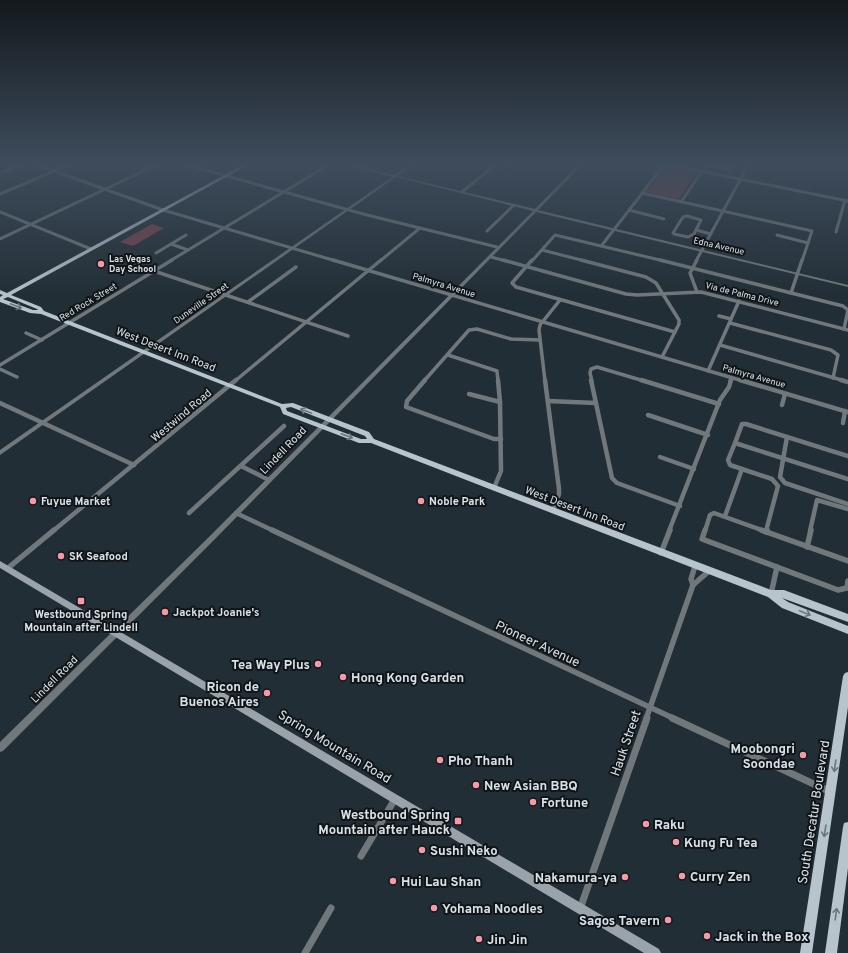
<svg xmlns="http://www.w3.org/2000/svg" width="848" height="953" font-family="Overpass,sans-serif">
	<rect width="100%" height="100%" fill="#222e35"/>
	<g fill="#7a4149">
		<polygon points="669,165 697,172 679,199 646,192 666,166"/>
		<polygon points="152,224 164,228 133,246 120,242"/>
	</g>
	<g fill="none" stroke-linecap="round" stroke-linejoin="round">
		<g stroke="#71787b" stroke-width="3">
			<polyline points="37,165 163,210 336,261"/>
			<polyline points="187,165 367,215 497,247"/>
			<polyline points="671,165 848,201"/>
			<polyline points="708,165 729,170 733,165"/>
			<polyline points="4,171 20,165"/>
			<polyline points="462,192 495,165"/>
			<polyline points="642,193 812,231 802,261"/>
			<polyline points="0,194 68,165"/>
			<polyline points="681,202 702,171"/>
			<polyline points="629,210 664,219"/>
			<polyline points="0,212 91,249"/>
			<polygon points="687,216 701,220 694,234 688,237 674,234 673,233 683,217"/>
			<polyline points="696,230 711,234"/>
			<polyline points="487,231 514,205"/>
			<polyline points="836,232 845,200"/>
			<polyline points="777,235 808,243"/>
			<polyline points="0,239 156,165"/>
			<polyline points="171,244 188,250"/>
			<polyline points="602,245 664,165"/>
			<polyline points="542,250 585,261"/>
			<polyline points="156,253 186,235"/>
			<polyline points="491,257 506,261"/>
			<polyline points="170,261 328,165"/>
			<polyline points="380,261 420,228"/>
			<polyline points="532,261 555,235 664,261"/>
			<polyline points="696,261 748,165"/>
		</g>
		<g stroke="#71787b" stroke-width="3.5">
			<polyline points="333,260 743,381"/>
			<polyline points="503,260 626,294 637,295 701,292 848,330"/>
			<polyline points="532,260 512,283 516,287 675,332"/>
			<polyline points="581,260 646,277 656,283 679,320 679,324 662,357"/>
			<polyline points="660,260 843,306 848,310 844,329"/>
			<polyline points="697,260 690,273 697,292"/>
			<polyline points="154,271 348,336"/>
			<polyline points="791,293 802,260"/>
			<polyline points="248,302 296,267"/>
			<polyline points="719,316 731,319"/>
			<polyline points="730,323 831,350 838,355 833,378"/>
			<polyline points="26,333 42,340"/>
			<polyline points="720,345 845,381"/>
			<polyline points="448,355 497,371 498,381"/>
			<polyline points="0,365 172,260"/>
			<polyline points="0,369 17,377"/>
			<polyline points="708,371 739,301"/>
			<polyline points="235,381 381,260"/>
			<polyline points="424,381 469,330 477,329 511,339 540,340"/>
			<polyline points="545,381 539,330 540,325 560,300"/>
			<polyline points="592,381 590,373 591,369 597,367 644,381"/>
			<polyline points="730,381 731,378"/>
		</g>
		<g stroke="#71787b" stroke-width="4.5">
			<polyline points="425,380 407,401 406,407 494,439 501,439"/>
			<polyline points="545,380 559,489 559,494 553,511"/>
			<polyline points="591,380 612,478 617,483 680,506"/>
			<polyline points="641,380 719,404"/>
			<polyline points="740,380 848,412"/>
			<polyline points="841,380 848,382"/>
			<polyline points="469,394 500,402"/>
			<polyline points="548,401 596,403"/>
			<polyline points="0,403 134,465"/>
			<polyline points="782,405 785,394"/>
			<polyline points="648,415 708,435"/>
			<polyline points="843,423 845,411"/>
			<polyline points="787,437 780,477 785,483 848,504"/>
			<polyline points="735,443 742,424 746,424 848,456"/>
			<polyline points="660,457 694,469"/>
			<polyline points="241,466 269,480"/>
			<polyline points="494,488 501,471 500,402 498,380"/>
			<polyline points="189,513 284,426"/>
			<polyline points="236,513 274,531"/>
			<polyline points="725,516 742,469"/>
			<polyline points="53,531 236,380"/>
			<polyline points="669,531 720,400 729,387 731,380"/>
			<polyline points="705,531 710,515 714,513 764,531"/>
			<polyline points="766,531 778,486 772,479 730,465 728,460 735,443 848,479"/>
			<polyline points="810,531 817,500 848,509"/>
		</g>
		<g stroke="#71787b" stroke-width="5.5">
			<polyline points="272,530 675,719"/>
			<polyline points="705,530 702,539 838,590 847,588 848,581"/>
			<polyline points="761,530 848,561"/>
			<polyline points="766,532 767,530"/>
			<polyline points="807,547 811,530"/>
			<polyline points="661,553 670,530"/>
			<polyline points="8,568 54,530"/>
			<polyline points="693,585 691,579 695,566"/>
			<polyline points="771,594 777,567"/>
			<polyline points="646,719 693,585 709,571"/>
		</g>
		<g stroke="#71787b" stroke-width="7">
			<polyline points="672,718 831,792"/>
			<polyline points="361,856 395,799"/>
			<polyline points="580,909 647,718"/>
			<polyline points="305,953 331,908"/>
		</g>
		<polygon fill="#71787b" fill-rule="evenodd" points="347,165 353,165 394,175 409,165 413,165 398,176 535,209 578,165 582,165 538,210 848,285 848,287 536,212 216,538 3,751 0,752 0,742 212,534 533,211 396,177 0,455 0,450 392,177"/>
		<polygon fill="#99a3a9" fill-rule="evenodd" points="0,561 659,949 661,953 644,953 0,568"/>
		<g fill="#b7c4cb" fill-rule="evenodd">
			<path d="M243,165H248L11,295L41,307L44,311L282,404L293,403L369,432L374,439L771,590H784L848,614V622L782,598L788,602L848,626V634L782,608L768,597L371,443H359L283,414L280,407L41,314L30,313L0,302V297L3,295L0,294V290L7,293ZM8,297L37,309L38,310H33L3,299ZM291,407L365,436L367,439H361L287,411L286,408Z"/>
			<polygon points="848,672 848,707 812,953 800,953 843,676 845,673"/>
			<polygon points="848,822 848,868 837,953 825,953 843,827 844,823"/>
		</g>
	</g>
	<defs><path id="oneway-shaft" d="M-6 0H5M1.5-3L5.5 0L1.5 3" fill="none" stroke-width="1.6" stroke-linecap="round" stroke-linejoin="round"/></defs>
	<g stroke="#6c757b">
		<use href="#oneway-shaft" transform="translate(16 306) rotate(21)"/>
		<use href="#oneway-shaft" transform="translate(306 411) rotate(-159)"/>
		<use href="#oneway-shaft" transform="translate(347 436) rotate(21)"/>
		<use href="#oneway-shaft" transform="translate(805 613) rotate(22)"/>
		<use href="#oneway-shaft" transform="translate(835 766) rotate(98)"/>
		<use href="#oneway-shaft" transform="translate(825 831) rotate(99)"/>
		<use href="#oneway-shaft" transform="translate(836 914) rotate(-82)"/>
	</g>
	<linearGradient id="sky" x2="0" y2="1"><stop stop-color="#13191d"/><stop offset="0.55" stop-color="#3e4c5c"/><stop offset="1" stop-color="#3e4c5c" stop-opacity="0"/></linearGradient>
	<rect width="848" height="298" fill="url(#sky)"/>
	<g fill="#f49aa6" stroke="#101519" stroke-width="1.5">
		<circle cx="101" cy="264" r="4"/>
		<circle cx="33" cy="501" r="4"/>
		<circle cx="421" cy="501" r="4"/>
		<circle cx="61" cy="556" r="4"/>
		<rect x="77" y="597" width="8" height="8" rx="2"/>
		<circle cx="165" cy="612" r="4"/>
		<circle cx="318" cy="664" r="4"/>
		<circle cx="343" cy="677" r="4"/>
		<circle cx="267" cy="693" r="4"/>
		<circle cx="803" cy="755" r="4"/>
		<circle cx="440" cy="760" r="4"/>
		<circle cx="476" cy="785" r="4"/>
		<circle cx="533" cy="802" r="4"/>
		<rect x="454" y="817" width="8" height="8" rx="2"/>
		<circle cx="646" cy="824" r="4"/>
		<circle cx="676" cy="842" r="4"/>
		<circle cx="422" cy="850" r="4"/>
		<circle cx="682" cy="876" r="4"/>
		<circle cx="625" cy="877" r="4"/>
		<circle cx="393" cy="881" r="4"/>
		<circle cx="434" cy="908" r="4"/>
		<circle cx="668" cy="920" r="4"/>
		<circle cx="707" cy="936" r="4"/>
		<circle cx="479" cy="939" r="4"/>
	</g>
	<g text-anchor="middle" stroke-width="4" stroke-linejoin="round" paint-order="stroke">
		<g font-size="9" fill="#dae2e7" stroke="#101519">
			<text transform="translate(719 246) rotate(13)" y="3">Edna Avenue</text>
			<text transform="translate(444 285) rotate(17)" y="3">Palmyra Avenue</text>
			<text transform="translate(742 294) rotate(14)" y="3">Via de Palma Drive</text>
			<text transform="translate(88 302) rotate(-31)" y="3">Red Rock Street</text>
			<text transform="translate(201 303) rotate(-35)" y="3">Duneville Street</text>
			<text transform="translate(754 376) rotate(16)" y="3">Palmyra Avenue</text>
		</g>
		<g font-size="9" font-weight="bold" fill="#dae2e7" stroke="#101519" text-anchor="start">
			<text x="109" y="262">Las Vegas<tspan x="109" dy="10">Day School</tspan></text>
		</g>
		<g font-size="11" fill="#dae2e7" stroke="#101519">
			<text transform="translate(166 349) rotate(21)" y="4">West Desert Inn Road</text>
			<text transform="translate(181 415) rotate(-40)" y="4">Westwind Road</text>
			<text transform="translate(283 450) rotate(-46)" y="4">Lindell Road</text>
			<text transform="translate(575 508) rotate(21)" y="4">West Desert Inn Road</text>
			<text transform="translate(54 679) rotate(-45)" y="4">Lindell Road</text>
		</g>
		<g font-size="11" font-weight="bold" fill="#dae2e7" stroke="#101519" text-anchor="start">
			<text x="41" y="505">Fuyue Market</text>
			<text x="429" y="505">Noble Park</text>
			<text x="69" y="560">SK Seafood</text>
			<text x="173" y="616">Jackpot Joanie's</text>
			<text x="81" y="618" text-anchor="middle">Westbound Spring<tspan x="81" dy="13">Mountain after Lindell</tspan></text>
		</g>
		<g font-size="13" fill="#dae2e7" stroke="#101519">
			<text transform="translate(538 643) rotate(25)" y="5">Pioneer Avenue</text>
			<text transform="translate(625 743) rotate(-71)" y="5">Hauk Street</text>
			<text transform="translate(335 746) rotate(31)" y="5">Spring Mountain Road</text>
			<text transform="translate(813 812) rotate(-81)" y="5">South Decatur Boulevard</text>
		</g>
		<g font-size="13" font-weight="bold" fill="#dae2e7" stroke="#101519" text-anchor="start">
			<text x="310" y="669" text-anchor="end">Tea Way Plus</text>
			<text x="351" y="682">Hong Kong Garden</text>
			<text x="259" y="691" text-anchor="end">Ricon de<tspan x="259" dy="15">Buenos Aires</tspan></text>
			<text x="795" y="753" text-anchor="end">Moobongri<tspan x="795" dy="15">Soondae</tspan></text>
			<text x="448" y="765">Pho Thanh</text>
			<text x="484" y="790">New Asian BBQ</text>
			<text x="541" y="807">Fortune</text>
			<text x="450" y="819" text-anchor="end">Westbound Spring<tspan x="450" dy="15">Mountain after Hauck</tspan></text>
			<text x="654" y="829">Raku</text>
			<text x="684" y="847">Kung Fu Tea</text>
			<text x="430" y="855">Sushi Neko</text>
			<text x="690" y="881">Curry Zen</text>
			<text x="617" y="882" text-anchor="end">Nakamura-ya</text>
			<text x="401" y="886">Hui Lau Shan</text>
			<text x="442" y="913">Yohama Noodles</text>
			<text x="660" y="925" text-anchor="end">Sagos Tavern</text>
			<text x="715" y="941">Jack in the Box</text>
			<text x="487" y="944">Jin Jin</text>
		</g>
	</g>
</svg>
